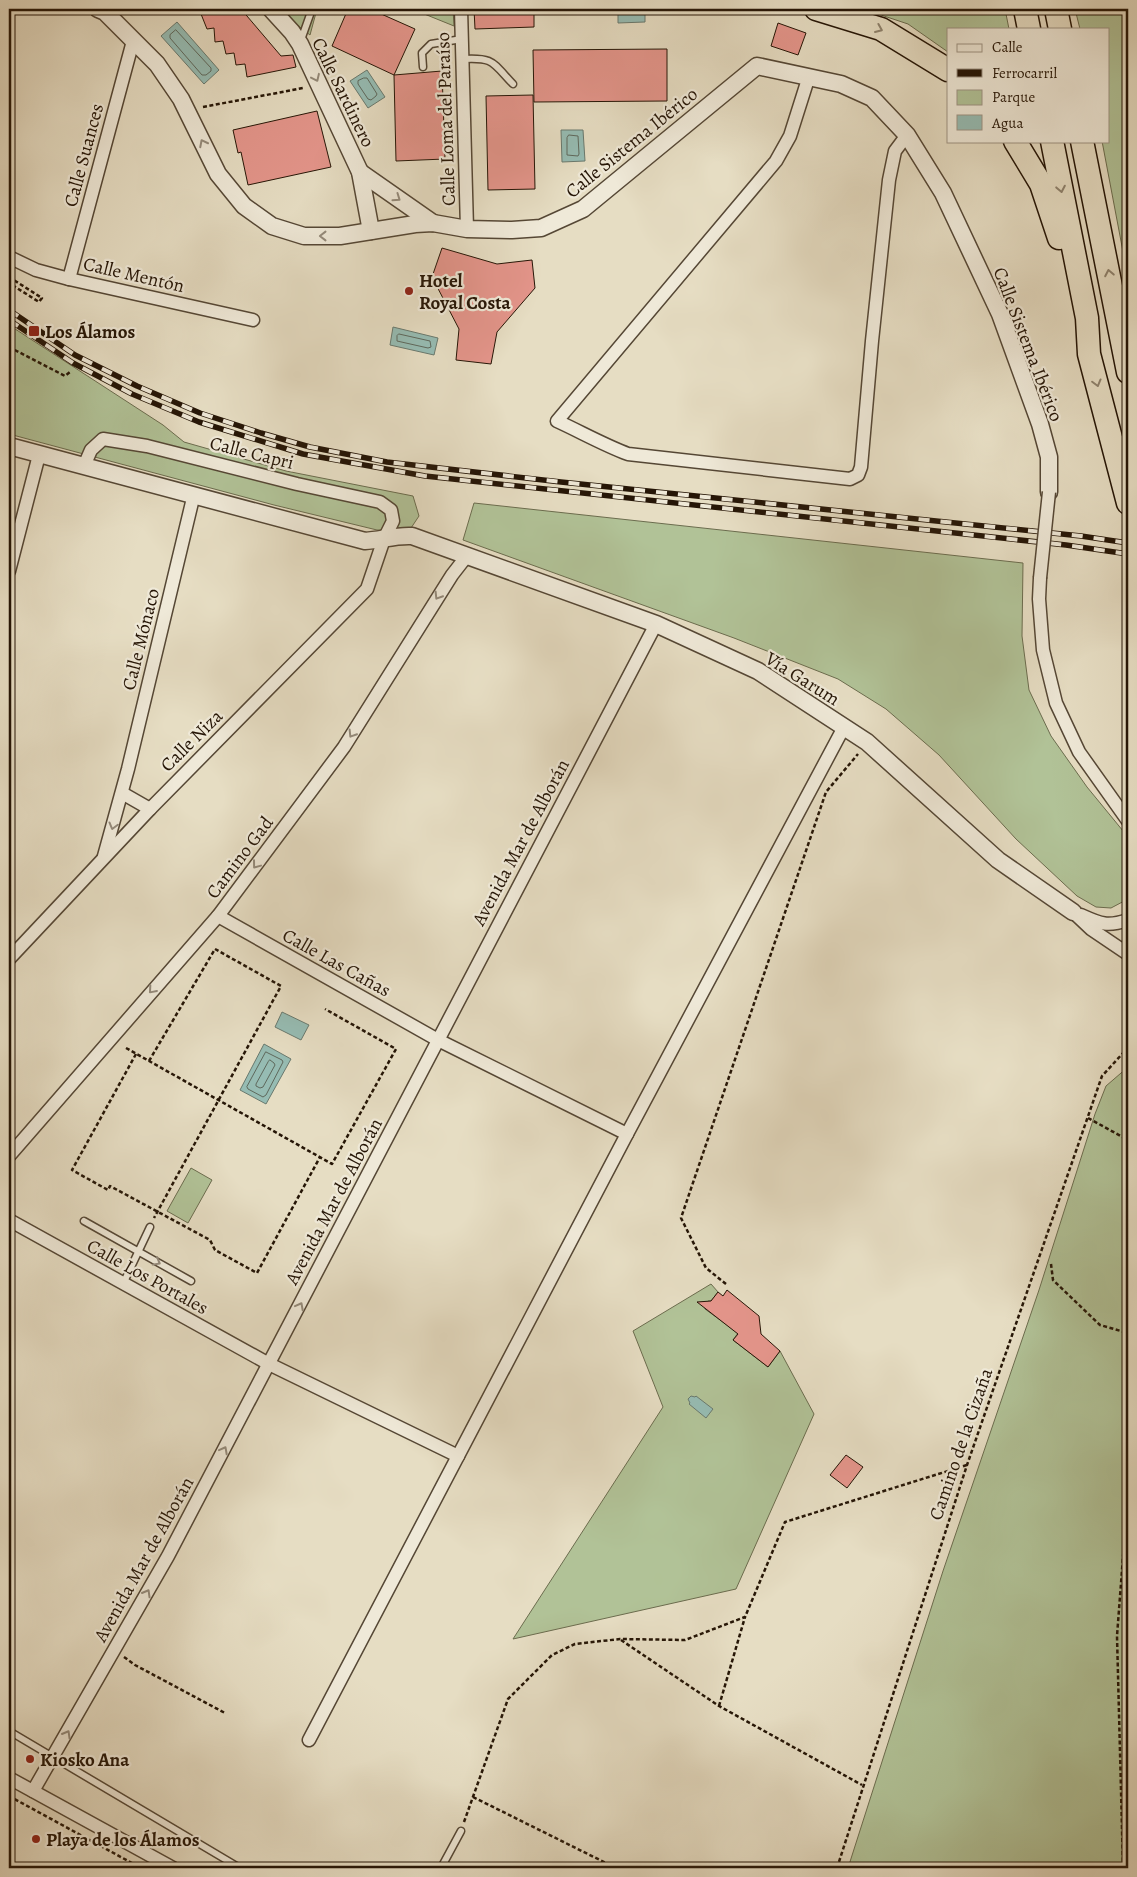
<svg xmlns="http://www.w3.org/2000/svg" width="1137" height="1877" font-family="Alegreya,serif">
	<rect width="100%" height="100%" fill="#e6ddc3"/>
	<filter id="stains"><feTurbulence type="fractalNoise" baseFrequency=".004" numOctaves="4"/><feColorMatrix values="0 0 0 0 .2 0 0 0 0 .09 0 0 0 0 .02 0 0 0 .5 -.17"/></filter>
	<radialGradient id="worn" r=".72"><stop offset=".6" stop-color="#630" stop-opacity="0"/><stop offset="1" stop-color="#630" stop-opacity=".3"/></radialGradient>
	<g fill="#b1c297" stroke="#6b6c4e">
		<polygon points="277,9 317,9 310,35"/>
		<polygon points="412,9 453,9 454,26"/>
		<polygon points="863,9 1005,9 1009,29 948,29 948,52 908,24"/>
		<polygon points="1075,9 1128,9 1128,278 1102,141 1108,141 1108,29 1080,29"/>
		<polygon points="9,325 163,425 184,442 286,471 413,496 419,516 409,531 377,530 274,505 9,434"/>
		<polygon points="474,503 1023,563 1022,636 1029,690 1051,736 1087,787 1128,837 1128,899 1111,908 1096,907 1077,896 1016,839 939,755 886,709 838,679 734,638 463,540"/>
		<polygon points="1128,1067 1128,1868 848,1868 943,1571 1039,1290 1095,1114 1106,1086"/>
		<polygon points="191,1168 212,1180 188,1223 167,1211"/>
		<polygon points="711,1284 718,1292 711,1301 708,1301 705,1305 705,1309 738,1333 733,1340 768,1367 780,1351 814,1414 736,1589 513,1639 663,1407 633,1331"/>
	</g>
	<g fill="#96bcb3" stroke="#69796e">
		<polygon points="645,9 645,22 618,23 618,10"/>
		<polygon points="177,22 219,70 204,84 161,36"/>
		<polygon points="367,70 385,97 368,108 350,81"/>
		<polygon points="561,130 583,130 585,161 562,162"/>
		<polygon points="393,327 438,338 434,355 390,345"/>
		<polygon points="282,1012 309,1025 301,1040 275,1027"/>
		<polygon points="264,1044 291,1059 266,1104 240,1090"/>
		<polygon points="691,1396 695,1397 696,1396 713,1409 706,1418 689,1404 690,1403 688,1399"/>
	</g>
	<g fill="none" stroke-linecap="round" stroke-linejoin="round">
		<g stroke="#5e685c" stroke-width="1">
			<polygon points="176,30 211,68 211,71 206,75 202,75 170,38 170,35"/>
			<polygon points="364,78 367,78 377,94 376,96 371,100 368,99 358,84 358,81"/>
			<polygon points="569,135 578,136 579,154 578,156 567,155 567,138"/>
			<polygon points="399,334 430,341 431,347 428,348 397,341 397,336"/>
			<polygon points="266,1052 282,1060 283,1062 266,1095 263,1097 248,1089 247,1087"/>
			<polygon points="270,1060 274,1063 275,1065 263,1087 260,1088 256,1086 256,1084 268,1062"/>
		</g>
	</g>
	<g fill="#e4958b" stroke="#251506">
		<polygon points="199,9 241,9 281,56 293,55 296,67 247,77 245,64 236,65 234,53 226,54 223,41 215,42 214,28 207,29"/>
		<polygon points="348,9 370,9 415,29 394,75 332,46"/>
		<polygon points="474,9 534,9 534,27 475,29"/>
		<polygon points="778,23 806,33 798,55 771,46"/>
		<polygon points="667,49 667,101 534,102 533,50"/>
		<polygon points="442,71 445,159 396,161 394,75"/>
		<polygon points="533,95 535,189 488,190 486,96"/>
		<polygon points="317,111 331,167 248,185 241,152 238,153 233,130"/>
		<polygon points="442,248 497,264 532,260 535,288 497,332 491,364 456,360 459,329 432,277"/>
		<polygon points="727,1290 759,1316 761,1334 780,1351 768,1367 733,1340 738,1334 697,1302 711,1301 718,1292 723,1296"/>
		<polygon points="846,1455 863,1467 847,1488 830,1475"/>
	</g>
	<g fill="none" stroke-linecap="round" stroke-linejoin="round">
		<g stroke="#554735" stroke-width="9">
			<g id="service">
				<polyline points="301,40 312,9"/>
				<path d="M462,59C494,57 492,62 513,84"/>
				<polyline points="423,67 422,53 431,44 462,39"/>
				<polyline points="84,1221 191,1281"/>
				<polyline points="123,1284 150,1227"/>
				<polyline points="9,1731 240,1868"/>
				<polyline points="441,1868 461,1831"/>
			</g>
		</g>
		<g stroke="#554735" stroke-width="15">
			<g id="minor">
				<polyline points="461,9 467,229"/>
				<path d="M809,76L790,136L776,161L557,421C581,432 604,445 628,454L850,479L858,475L861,467L872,341L889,180L895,151L907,135"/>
				<polyline points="9,257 36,270 69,279 253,320"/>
				<polyline points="69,279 133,41"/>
				<polyline points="9,571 39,455"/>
				<polyline points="1040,578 1039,599 1043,650 1056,703 1079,752 1128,821"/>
				<polyline points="122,793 150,809"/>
				<polyline points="104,856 128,769 194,494"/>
				<polyline points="1073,912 1091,929 1128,954"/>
				<path d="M1081,915C1101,924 1107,927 1128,920"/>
				<polyline points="218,916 438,1040 627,1134"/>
				<polyline points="9,959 150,809 367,589 384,539 393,521 391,510 380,502 297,484 147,446 103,439 91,450 84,466"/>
				<polyline points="9,1156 218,916 344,747 452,575 466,557"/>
				<polyline points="9,1220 269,1364 458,1456"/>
				<polyline points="309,1740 627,1134 844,727"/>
				<polyline points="9,1778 173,1868"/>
				<polyline points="33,1791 168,1556 656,624"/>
			</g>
		</g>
		<g stroke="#554735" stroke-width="19">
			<g id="tertiary">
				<polyline points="98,9 105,12 157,64 181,99 218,174 244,206 272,226 304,236 340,236 415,224 433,223 467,229 512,230 541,228 583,209 757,66 841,84 872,98 907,135 943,193 1000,314 1040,424 1049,457 1049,492"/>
				<polyline points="271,9 292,32 300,44 360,172 371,231"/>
				<polyline points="360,172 433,223"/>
				<path d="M9,446L365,541C381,540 396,535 412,536L656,624L758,671L867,742L998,860L1073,912"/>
			</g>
		</g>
		<g stroke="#251506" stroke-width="25">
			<g id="motorway">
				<polyline points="816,9 881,29 948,70"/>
				<polyline points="1025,9 1029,29"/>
				<polyline points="1056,9 1060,29"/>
				<polyline points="1015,141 1041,184 1059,238"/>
				<polyline points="1052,141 1087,318 1089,354 1128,503"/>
				<polyline points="1082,141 1128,372"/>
			</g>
		</g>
		<g stroke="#251506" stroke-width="2.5" stroke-dasharray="4 2.5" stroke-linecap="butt">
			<polyline points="203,107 303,88"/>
			<polyline points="9,277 42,298 39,302 9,283"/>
			<polyline points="9,347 65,376 70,372"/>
			<polyline points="126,1048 332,1164 396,1049 325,1009"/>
			<polyline points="136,1054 72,1170 108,1190 110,1186 210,1240 215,1250 257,1273 320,1157"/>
			<polyline points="149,1061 215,949 281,986 154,1218"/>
			<polyline points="1088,1118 1128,1140"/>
			<polyline points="1051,1264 1053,1280 1100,1325 1128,1333"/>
			<polyline points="726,1284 706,1268 681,1218 826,792 858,754"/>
			<polyline points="621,1640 719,1706 862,1785"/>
			<polyline points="124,1657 135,1665 225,1713"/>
			<polyline points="719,1706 745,1617"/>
			<polyline points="9,1796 141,1868"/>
			<polyline points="473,1797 616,1868"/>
			<polyline points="464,1822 508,1699 552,1655 575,1644 620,1639 685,1640 745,1617 785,1522 967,1465"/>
			<polyline points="837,1868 967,1465 1102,1076 1124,1052 1128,1039"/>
			<polyline points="1123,1868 1117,1636 1128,1491"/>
		</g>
		<use href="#service" stroke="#efe9d8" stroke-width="6"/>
		<use href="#minor" stroke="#efe9d8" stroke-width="12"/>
		<use href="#tertiary" stroke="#efe9d8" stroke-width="16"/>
		<use href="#motorway" stroke="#e6ddc3" stroke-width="22"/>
		<g stroke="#251506" stroke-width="5.5">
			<g id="rail">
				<polyline points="9,310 75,355 137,386 200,413 261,433 310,447 387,462 561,482 1081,536 1128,543"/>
				<polyline points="9,320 73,363 132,394 199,422 303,454 425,476 1066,545 1128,554"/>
			</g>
		</g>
		<use href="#rail" stroke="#efe9d8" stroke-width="4" stroke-dasharray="11" stroke-linecap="butt"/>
		<g stroke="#554735" stroke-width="15" stroke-linecap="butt">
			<polyline id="minor-bridge" points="1040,578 1049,492"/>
		</g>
		<use href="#minor-bridge" stroke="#efe9d8" stroke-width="12"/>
	</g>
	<defs><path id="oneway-chevron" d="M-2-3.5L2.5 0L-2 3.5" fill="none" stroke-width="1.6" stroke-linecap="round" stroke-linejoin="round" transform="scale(1.25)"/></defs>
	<g stroke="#8f836e">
		<use href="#oneway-chevron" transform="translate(879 29) rotate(23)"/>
		<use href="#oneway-chevron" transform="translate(1061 189) rotate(79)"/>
		<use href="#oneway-chevron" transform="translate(1109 273) rotate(-101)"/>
		<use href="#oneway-chevron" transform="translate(1097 383) rotate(75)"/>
	</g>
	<g stroke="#948a7a">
		<use href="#oneway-chevron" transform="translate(316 78) rotate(65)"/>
		<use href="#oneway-chevron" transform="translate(203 143) rotate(-117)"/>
		<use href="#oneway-chevron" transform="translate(397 198) rotate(35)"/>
		<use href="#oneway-chevron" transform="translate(323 236) rotate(-180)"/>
		<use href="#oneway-chevron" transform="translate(438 596) rotate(122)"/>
		<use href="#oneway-chevron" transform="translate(352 734) rotate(122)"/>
		<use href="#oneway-chevron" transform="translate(113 826) rotate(105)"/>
		<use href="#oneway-chevron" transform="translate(256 865) rotate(127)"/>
		<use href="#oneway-chevron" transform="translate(152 990) rotate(131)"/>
		<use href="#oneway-chevron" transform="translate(157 1262) rotate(29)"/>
		<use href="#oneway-chevron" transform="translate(300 1306) rotate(-62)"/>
		<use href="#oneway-chevron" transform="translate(224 1450) rotate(-62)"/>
		<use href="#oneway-chevron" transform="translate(147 1593) rotate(-60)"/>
		<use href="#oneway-chevron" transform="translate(67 1734) rotate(-60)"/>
	</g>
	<g fill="#8f2418" stroke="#efe9d8" stroke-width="2">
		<circle cx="409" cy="291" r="5"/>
		<rect x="28" y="325" width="12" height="12" rx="2.5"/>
		<circle cx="30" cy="1759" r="5"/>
		<circle cx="36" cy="1839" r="5"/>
	</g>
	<g text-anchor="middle" stroke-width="4.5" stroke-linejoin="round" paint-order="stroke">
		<g font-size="19" fill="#251506" stroke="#efe9d8">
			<text transform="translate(344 92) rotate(64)" y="7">Calle Sardinero</text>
			<text transform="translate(445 119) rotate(-92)" y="7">Calle Loma del Paraíso</text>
			<text transform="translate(631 142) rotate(-39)" y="7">Calle Sistema Ibérico</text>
			<text transform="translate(83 155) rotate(-75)" y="7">Calle Suances</text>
			<text transform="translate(134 274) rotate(13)" y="7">Calle Mentón</text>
			<text transform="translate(1029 344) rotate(69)" y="7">Calle Sistema Ibérico</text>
			<text transform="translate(252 452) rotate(14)" y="7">Calle Capri</text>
			<text transform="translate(140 639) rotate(-76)" y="7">Calle Mónaco</text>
			<text transform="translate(803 678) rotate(32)" y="7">Vía Garum</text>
			<text transform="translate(191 740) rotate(-45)" y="7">Calle Niza</text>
			<text transform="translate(520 842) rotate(-62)" y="7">Avenida Mar de Alborán</text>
			<text transform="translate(239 857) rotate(-53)" y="7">Camino Gad</text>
			<text transform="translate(337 962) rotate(29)" y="7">Calle Las Cañas</text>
			<text transform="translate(333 1201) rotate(-62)" y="7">Avenida Mar de Alborán</text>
			<text transform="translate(148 1276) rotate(29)" y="7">Calle Los Portales</text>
			<text transform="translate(960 1444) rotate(-71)" y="7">Camino de la Cizaña</text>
			<text transform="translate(143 1559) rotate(-61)" y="7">Avenida Mar de Alborán</text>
		</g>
		<g font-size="19" font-weight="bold" fill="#251506" stroke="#efe9d8" text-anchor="start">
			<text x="419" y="287">Hotel<tspan x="419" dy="22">Royal Costa</tspan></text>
			<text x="45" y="338">Los Álamos</text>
			<text x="40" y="1766">Kiosko Ana</text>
			<text x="46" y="1846">Playa de los Álamos</text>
		</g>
	</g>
	<rect width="1137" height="1877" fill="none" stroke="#e6ddc3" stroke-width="30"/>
	<rect x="10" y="10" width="1117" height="1857" fill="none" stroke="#251506" stroke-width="2.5"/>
	<rect x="15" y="15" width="1107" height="1847" fill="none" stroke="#251506"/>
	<rect x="947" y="28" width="162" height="115" fill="#efe9d8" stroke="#9e9484"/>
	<rect x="957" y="44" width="25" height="8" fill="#efe9d8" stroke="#9e9484"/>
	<text x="992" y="52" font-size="15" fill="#251506">Calle</text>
	<rect x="957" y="69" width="25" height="8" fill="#251506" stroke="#9e9484"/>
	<text x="992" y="78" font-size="15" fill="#251506">Ferrocarril</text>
	<rect x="957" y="90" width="25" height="15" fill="#b1c297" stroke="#9e9484"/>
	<text x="992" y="102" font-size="15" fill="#251506">Parque</text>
	<rect x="957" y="115" width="25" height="15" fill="#96bcb3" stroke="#9e9484"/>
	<text x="992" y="128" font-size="15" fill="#251506">Agua</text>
	<rect width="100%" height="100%" filter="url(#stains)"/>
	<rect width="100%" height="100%" fill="url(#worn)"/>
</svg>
